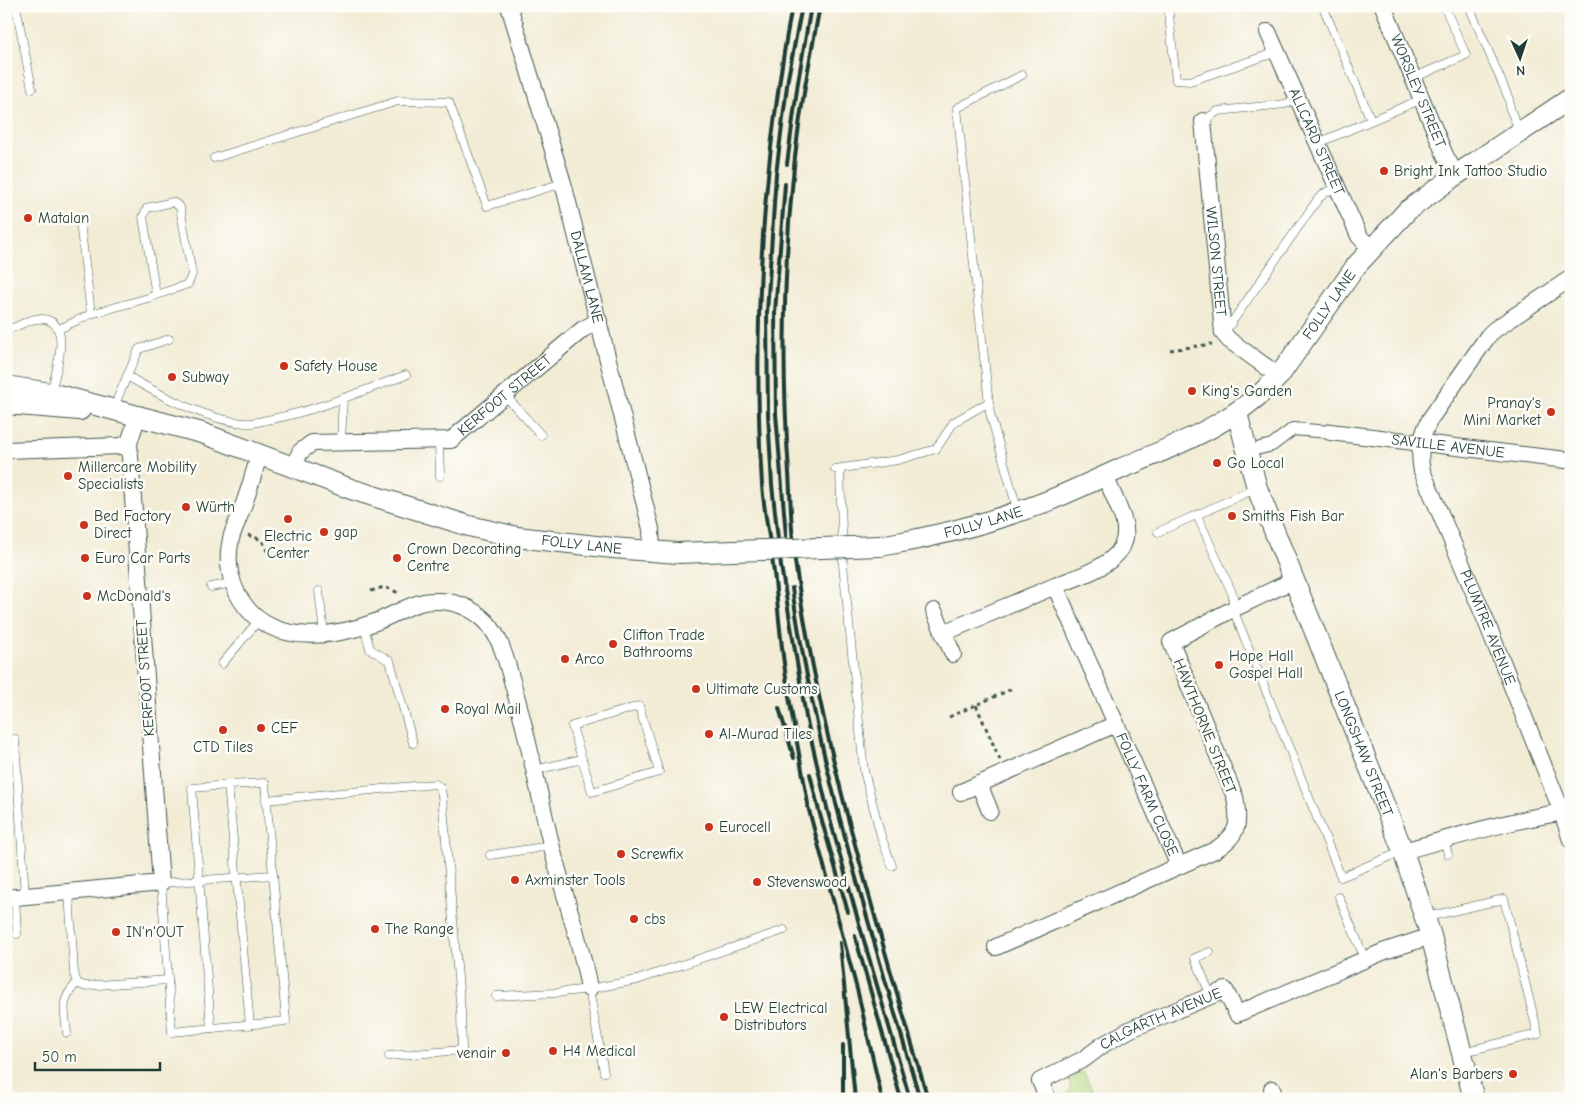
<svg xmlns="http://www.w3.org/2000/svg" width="1577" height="1105" font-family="'Comic Neue',sans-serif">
	<rect width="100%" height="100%" fill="#fdfcf7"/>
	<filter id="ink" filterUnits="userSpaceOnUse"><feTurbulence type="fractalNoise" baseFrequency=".02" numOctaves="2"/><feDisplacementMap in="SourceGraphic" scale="10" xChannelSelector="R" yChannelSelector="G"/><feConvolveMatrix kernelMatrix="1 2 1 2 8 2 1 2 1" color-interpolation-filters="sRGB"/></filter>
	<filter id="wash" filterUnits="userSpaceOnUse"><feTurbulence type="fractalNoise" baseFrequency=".0096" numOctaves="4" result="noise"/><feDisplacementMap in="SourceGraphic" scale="20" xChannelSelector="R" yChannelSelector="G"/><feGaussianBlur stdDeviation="1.12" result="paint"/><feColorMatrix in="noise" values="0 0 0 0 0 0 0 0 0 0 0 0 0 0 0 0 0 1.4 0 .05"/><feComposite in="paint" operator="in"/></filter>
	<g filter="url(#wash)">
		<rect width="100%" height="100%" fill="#f2ecd5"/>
		<path fill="#b1d37c" stroke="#688858" d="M1082,1072L1085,1074L1096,1099H1061V1097C1069,1095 1072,1087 1069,1079Z"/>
	</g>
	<g filter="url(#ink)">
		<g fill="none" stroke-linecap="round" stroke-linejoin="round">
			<g stroke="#3f574c" stroke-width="9">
				<g id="service">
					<polyline points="16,6 32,89"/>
					<polyline points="1168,6 1176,80 1190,81 1277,52"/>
					<polyline points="1331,6 1324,9 1371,120"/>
					<polyline points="1469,6 1509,99 1510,109 1520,132"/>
					<polyline points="1413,78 1466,55 1444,6"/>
					<polyline points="1203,121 1218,111 1285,104 1298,99"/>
					<polyline points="1318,143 1422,99"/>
					<polyline points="214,158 398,101 449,102 487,206 563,183"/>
					<polyline points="91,314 148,298 188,284 192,274 180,207 173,202 147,208 143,217 156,295"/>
					<path d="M6,329C17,329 25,320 36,319C76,315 56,371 51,392"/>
					<polyline points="59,329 91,314 80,222"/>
					<polyline points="1225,332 1318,199 1325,193 1336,187"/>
					<path d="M127,376C160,395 208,421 246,423C254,424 264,420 272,419C318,410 362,391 406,375"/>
					<polyline points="505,395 541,435"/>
					<polyline points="115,408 118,397 139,349 169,339"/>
					<polyline points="439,441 440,476"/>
					<polyline points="341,442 343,398"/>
					<polyline points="835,469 898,460 936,449 954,422 989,402"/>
					<polyline points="840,469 843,564 864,771 881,836 892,866"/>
					<polyline points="1018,512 990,413 957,108 1022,75"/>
					<polyline points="1197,515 1233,595 1233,609 1341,877 1401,852"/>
					<polyline points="1158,532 1255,489"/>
					<polyline points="211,587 232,583"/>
					<polyline points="319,591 324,634"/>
					<polyline points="364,626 370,649 390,661 413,743"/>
					<polyline points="222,664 259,620"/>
					<polygon points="639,706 659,772 592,792 572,726"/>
					<polyline points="15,739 25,896"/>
					<polyline points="535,770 582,759"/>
					<polyline points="266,800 435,784 440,787 442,795 461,1012 462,1050 389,1056"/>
					<polyline points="1444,840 1448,854"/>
					<polyline points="490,855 537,848 551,844"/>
					<polygon points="273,875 286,1021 172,1032 161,883"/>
					<polyline points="69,892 74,973 77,983 84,986 168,980"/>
					<polyline points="15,897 17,934"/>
					<polyline points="1339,897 1365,959"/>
					<polyline points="1427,917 1504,899 1538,1034 1463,1052"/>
					<polyline points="1210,952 1195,958 1211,996"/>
					<polyline points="589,989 604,1072"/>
					<polyline points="496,996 554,993 589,989 637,980 784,930"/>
					<polyline points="250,1025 228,785 265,783 273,875"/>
					<polyline points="211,1028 192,788 228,785"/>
					<path d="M67,1033C65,1010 59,1001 77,983"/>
				</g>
			</g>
			<g stroke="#3f574c" stroke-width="14">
				<polyline id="pedestrian" points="1260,448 1272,445 1293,429 1330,432"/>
			</g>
			<g stroke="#3f574c" stroke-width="18">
				<g id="minor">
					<path id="s1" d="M509,6L563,183L651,529L652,551"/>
					<path id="s2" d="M1383,6L1445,155L1456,175"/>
					<path id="s3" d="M1268,32L1359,236L1371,249"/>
					<path id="s4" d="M1203,121L1223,333L1229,340L1279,376"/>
					<path id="s5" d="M1571,278L1494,330L1488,336L1430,419C1421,436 1418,453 1422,471L1484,616L1562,812L1571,840"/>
					<path id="s6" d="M1330,432L1566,460"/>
					<polyline points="6,450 121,446 129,443"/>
					<path d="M259,455C254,473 249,491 242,509C239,519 233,529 231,539C225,563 231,588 246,607C277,646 337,637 378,621C396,614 414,601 434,601C450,600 468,606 480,616C501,632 507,664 514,688C529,741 539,795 552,848C564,896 581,941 589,989"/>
					<path id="s7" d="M294,467L300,452L312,443L451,440L583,329L599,321"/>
					<path id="s8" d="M1105,476C1111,490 1118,504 1123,519C1137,561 1084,574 1055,586L1179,866"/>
					<polyline points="934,611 953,654"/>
					<polyline points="943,633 1055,586"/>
					<polyline points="979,784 990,811"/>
					<polyline points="961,792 1116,724"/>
					<path d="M1403,851C1459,836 1514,819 1571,811"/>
					<polyline points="6,898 161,883 129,443 138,415"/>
					<path d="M996,947L1215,850C1239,835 1240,824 1235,797L1171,642L1233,609L1294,580"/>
					<polyline points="1272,1089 1275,1099"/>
					<path id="s9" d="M1048,1099L1040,1081L1084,1059L1104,1044L1131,1029L1225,990L1237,1014L1385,951L1431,936"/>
				</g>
			</g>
			<g stroke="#3f574c" stroke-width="22">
				<g id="tertiary">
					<path id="s10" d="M6,386L50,393L202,433L351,489L469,526L517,537L613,548L677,553"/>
					<polyline points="6,404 80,410"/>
					<path id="s11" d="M1237,413L1257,488L1403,851L1431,936L1474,1099"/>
					<path id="s12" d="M880,546C937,537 993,522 1048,501C1072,491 1096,480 1120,469C1179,444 1234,424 1279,376L1356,266L1407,211L1456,175L1571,98"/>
				</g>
			</g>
			<g stroke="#3f574c" stroke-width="3" stroke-dasharray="4 4" stroke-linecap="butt">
				<polyline points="1170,350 1212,344"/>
				<polyline points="248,535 262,540 268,553"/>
				<polyline points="371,591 384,587 399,593"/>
				<polyline points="976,705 1000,760"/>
				<polyline points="949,717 1014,688"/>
			</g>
			<use href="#service" stroke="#fff" stroke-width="8"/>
			<use href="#pedestrian" stroke="#fff" stroke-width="12"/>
			<use href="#minor" stroke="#fff" stroke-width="16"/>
			<use href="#tertiary" stroke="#fff" stroke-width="20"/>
			<g stroke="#1f3d34" stroke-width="4">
				<path d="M792,6C763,164 752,325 762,485C764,511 770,538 773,565C778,602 780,640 786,677C792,720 801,762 808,804"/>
				<polyline points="802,6 788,78 776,174 767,312 768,414 772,485 781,566 806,717 828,812 856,913 910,1099"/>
				<path d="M820,6C809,63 798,120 793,177C783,275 782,375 789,473C791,504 791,537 796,568C822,749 877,924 928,1099"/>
				<polyline points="787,164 798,82 811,6"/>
				<polyline points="785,184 775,312 776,414 786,536"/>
				<path d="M792,588C817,762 871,930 920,1099"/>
				<polyline points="779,708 794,758"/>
				<polyline points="810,774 819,811 848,912"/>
				<polyline points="806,799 858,993 882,1099"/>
				<polyline points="855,936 901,1099"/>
				<polyline points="840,943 855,1099"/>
				<polyline points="843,1045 843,1099"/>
			</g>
			<g stroke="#3f574c" stroke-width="22" stroke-linecap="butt">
				<polyline id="tertiary-bridge" points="677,553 880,546"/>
			</g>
			<use href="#tertiary-bridge" stroke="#fff" stroke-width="20"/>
		</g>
	</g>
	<g fill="#c8321e" stroke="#fdfcf7" stroke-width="2">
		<circle cx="1384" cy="171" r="5"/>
		<circle cx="28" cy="218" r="5"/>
		<circle cx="284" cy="366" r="5"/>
		<circle cx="172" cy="377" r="5"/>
		<circle cx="1192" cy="391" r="5"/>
		<circle cx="1551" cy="412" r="5"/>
		<circle cx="1217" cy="463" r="5"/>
		<circle cx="68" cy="476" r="5"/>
		<circle cx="186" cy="507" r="5"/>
		<circle cx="1232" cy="516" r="5"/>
		<circle cx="288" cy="519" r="5"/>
		<circle cx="84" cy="525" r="5"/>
		<circle cx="324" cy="532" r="5"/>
		<circle cx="85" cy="558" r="5"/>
		<circle cx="397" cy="558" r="5"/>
		<circle cx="87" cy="596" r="5"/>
		<circle cx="613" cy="644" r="5"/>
		<circle cx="565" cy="659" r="5"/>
		<circle cx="1219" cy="665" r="5"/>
		<circle cx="696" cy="689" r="5"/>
		<circle cx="445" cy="709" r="5"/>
		<circle cx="261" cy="728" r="5"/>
		<circle cx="223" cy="730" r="5"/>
		<circle cx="709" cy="734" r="5"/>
		<circle cx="709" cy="827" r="5"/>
		<circle cx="621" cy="854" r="5"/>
		<circle cx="515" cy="880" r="5"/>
		<circle cx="757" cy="882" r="5"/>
		<circle cx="634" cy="919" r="5"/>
		<circle cx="375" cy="929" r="5"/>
		<circle cx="116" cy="932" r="5"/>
		<circle cx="724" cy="1017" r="5"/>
		<circle cx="553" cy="1051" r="5"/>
		<circle cx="506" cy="1053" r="5"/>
		<circle cx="1513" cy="1074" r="5"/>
	</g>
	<g text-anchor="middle" stroke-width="5" stroke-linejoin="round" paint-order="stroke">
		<g font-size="15" fill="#1f3d34" stroke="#fdfcf7">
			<text dy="5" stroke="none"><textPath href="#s2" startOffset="92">WORSLEY STREET</textPath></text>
			<text dy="5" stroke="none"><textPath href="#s3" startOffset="120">ALLCARD STREET</textPath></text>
			<text dy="5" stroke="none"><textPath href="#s4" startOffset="141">WILSON STREET</textPath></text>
			<text dy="5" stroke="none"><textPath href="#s1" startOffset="282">DALLAM LANE</textPath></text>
			<text dy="5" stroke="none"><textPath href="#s12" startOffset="526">FOLLY LANE</textPath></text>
			<text dy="5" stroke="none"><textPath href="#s7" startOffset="240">KERFOOT STREET</textPath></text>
			<text dy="5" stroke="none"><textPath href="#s6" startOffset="119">SAVILLE AVENUE</textPath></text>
			<text dy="5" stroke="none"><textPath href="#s12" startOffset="106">FOLLY LANE</textPath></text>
			<text dy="5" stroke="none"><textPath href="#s10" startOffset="599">FOLLY LANE</textPath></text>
			<text dy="5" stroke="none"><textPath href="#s5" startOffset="426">PLUMTRE AVENUE</textPath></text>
			<text transform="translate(145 678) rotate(-94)" y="5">KERFOOT STREET</text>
			<text transform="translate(1205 726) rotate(68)" y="5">HAWTHORNE STREET</text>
			<text dy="5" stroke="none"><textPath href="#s11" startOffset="364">LONGSHAW STREET</textPath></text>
			<text dy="5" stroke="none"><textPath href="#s8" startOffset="382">FOLLY FARM CLOSE</textPath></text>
			<text dy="5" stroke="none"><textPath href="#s9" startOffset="156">CALGARTH AVENUE</textPath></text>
		</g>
		<g font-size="15" fill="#1f3d34" stroke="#fdfcf7" text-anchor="start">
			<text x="1394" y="176">Bright Ink Tattoo Studio</text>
			<text x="38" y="223">Matalan</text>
			<text x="294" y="371">Safety House</text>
			<text x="182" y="382">Subway</text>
			<text x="1202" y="396">King's Garden</text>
			<text x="1541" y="408" text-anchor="end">Pranay's<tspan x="1541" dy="17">Mini Market</tspan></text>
			<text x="1227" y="468">Go Local</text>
			<text x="78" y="472">Millercare Mobility<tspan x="78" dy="17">Specialists</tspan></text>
			<text x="196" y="512">Würth</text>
			<text x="94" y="521">Bed Factory<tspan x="94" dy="17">Direct</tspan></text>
			<text x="1242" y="521">Smiths Fish Bar</text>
			<text x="334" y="537">gap</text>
			<text x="288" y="541" text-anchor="middle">Electric<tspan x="288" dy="17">Center</tspan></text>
			<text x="407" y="554">Crown Decorating<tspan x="407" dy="17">Centre</tspan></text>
			<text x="95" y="563">Euro Car Parts</text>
			<text x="97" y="601">McDonald's</text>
			<text x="623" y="640">Clifton Trade<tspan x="623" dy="17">Bathrooms</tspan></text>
			<text x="1229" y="661">Hope Hall<tspan x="1229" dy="17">Gospel Hall</tspan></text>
			<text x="575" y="664">Arco</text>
			<text x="706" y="694">Ultimate Customs</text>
			<text x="455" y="714">Royal Mail</text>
			<text x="271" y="733">CEF</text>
			<text x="719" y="739">Al-Murad Tiles</text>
			<text x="223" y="752" text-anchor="middle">CTD Tiles</text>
			<text x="719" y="832">Eurocell</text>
			<text x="631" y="859">Screwfix</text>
			<text x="525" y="885">Axminster Tools</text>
			<text x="767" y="887">Stevenswood</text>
			<text x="644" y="924">cbs</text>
			<text x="385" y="934">The Range</text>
			<text x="126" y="937">IN'n'OUT</text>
			<text x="734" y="1013">LEW Electrical<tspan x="734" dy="17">Distributors</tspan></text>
			<text x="563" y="1056">H4 Medical</text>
			<text x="496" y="1058" text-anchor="end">venair</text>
			<text x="1503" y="1079" text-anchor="end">Alan's Barbers</text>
		</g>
	</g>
	<rect width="1577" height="1105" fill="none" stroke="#fdfcf7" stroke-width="25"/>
	<g transform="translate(1520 58) rotate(177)" stroke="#fdfcf7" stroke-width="4" paint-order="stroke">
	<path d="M0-4L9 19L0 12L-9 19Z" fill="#1f3d34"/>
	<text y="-8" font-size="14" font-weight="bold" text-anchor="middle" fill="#1f3d34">N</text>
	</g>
	<path d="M35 1062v8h125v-8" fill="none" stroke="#1f3d34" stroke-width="2.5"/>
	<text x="42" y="1062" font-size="15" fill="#1f3d34" stroke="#fdfcf7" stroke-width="4" paint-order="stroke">50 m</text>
</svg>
